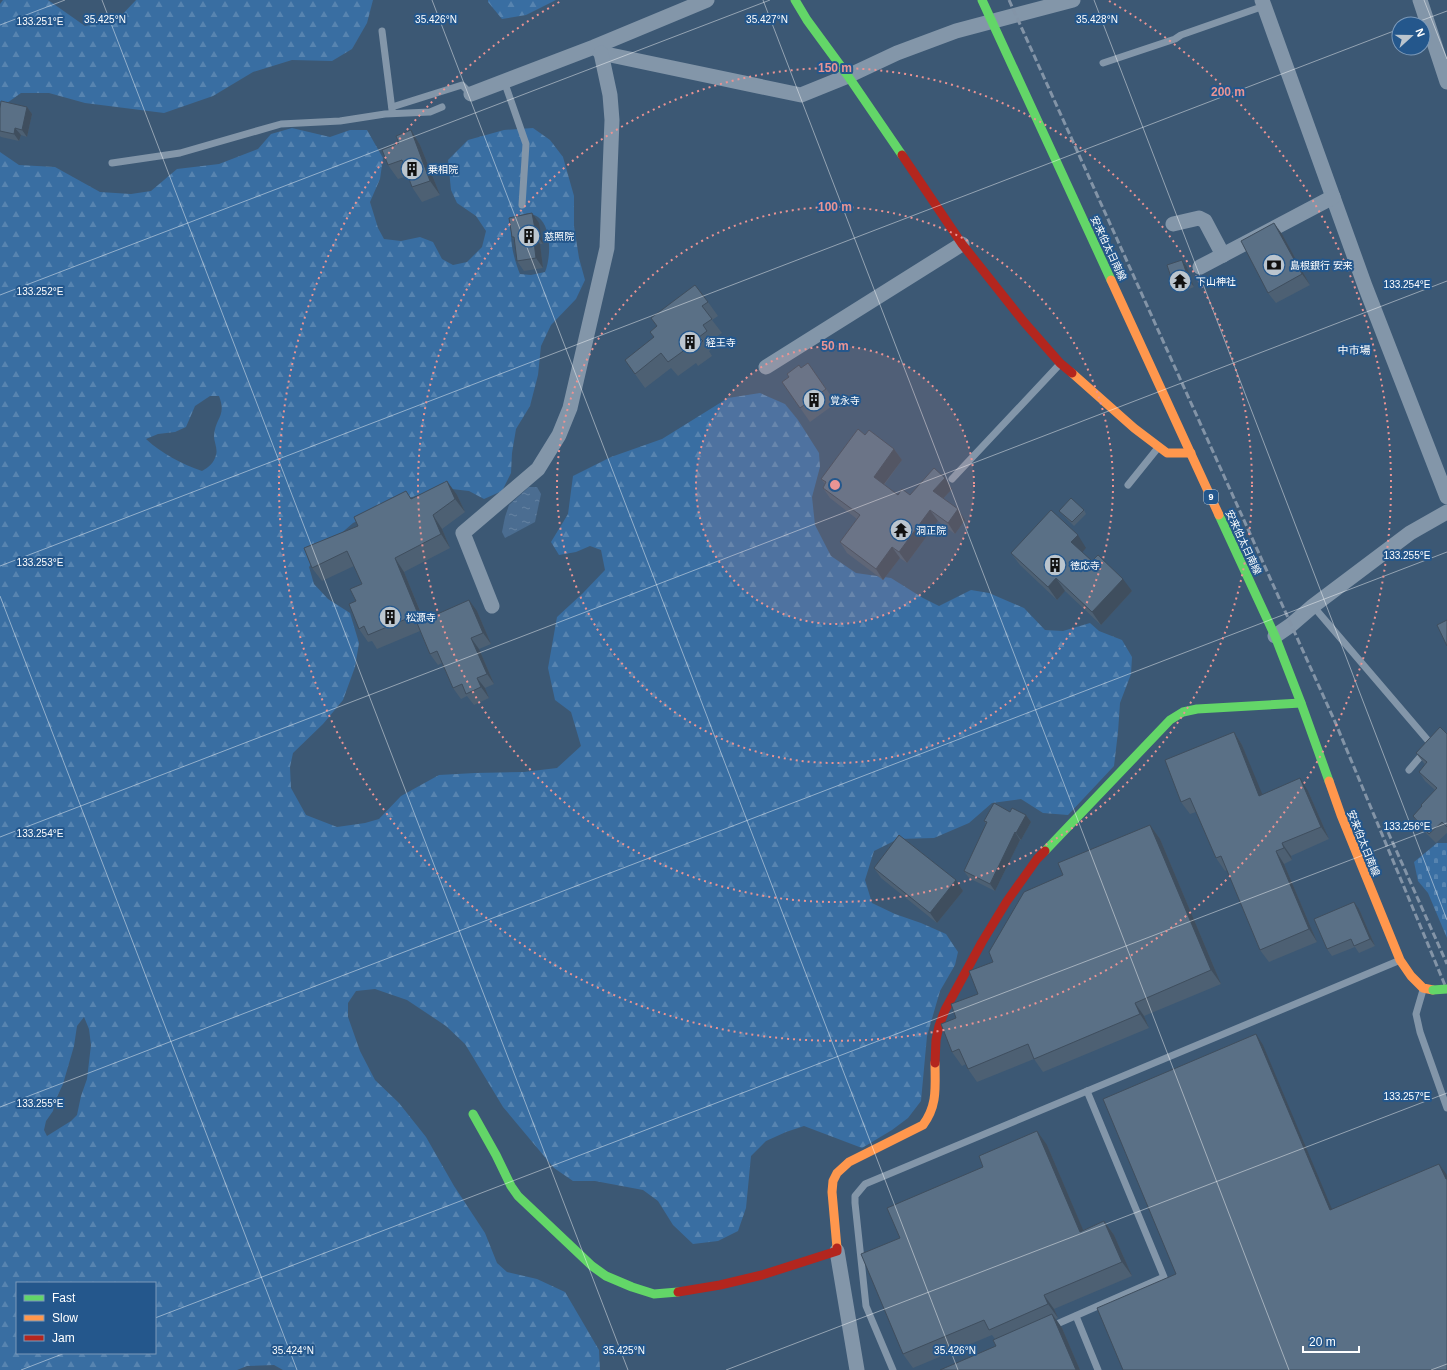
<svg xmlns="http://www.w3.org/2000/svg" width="1447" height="1370" font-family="Helvetica,'Noto Sans JP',sans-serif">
	<defs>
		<pattern id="forest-firs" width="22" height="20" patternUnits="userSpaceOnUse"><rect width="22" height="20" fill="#396ea2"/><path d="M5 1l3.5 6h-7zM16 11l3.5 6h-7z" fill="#5784b0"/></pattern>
		<pattern id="cemetery-stones" width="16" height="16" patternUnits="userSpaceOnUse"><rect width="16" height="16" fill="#396ea2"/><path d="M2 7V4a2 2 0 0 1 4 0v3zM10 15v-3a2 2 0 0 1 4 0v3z" fill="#5784b0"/></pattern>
		<pattern id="water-ripples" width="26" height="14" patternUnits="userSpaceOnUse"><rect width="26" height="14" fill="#4b6d91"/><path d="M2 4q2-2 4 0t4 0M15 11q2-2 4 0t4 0" fill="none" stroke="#6683a2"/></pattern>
	</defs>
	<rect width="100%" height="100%" fill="#3c5874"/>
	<g fill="url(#forest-firs)" fill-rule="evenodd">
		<polygon points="3,0 48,0 85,26 118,19 136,0 373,0 367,23 352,49 332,61 292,60 253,72 213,96 164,113 85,103 49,93 21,93 0,108 0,4"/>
		<polygon points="488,0 556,0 526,15 502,19 488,2"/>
		<path d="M292,128L330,137L350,130H367L383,158L380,179L370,202L378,228L384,239L401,241L420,237L433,242L442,259L453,265L467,262L482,247L486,231L476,216L457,203L451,190L448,160L468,140L504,130L533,128L550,140L563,157L574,196V226L579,258L585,280L576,299L551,325L541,346L538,375L530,406L516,429L512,453L511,473L502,491L484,499L469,491L443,488L402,500L353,523L322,550L309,567L314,584L328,599L350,613L359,643L355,667L343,700L323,724L293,753L290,767L291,788L306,815L337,827L365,823L379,819L401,796L439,775L475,773L524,772L557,768L581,746L571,712L555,700L548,668L557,617L583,593L605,570L601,550L590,546L576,552L559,555L551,542L568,514L573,476L611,457L662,439L728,398L760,393L785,404L798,420L819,453L820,467L812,497L815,525L831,556L856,573L891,578L923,598L939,606L971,590L989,593L1024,608L1045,630L1063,631L1090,623L1099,631L1122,640L1132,657L1131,674L1120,703L1118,732L1114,766L1068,815L1043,813L1021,799L992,803L969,823L934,838L898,839L874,851L865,880L872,903L895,914L921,923L946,934L958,952L955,965L940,991L927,1036L921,1101L908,1118L892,1130L862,1148L804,1126L786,1132L766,1141L751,1156L746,1208L738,1231L718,1241L693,1244L673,1225L658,1201L643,1190L595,1181H573L554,1168L503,1107L465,1044L446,1026L407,1000L375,989L356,991L348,1003V1017L360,1051L375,1080L399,1103L426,1137L454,1186L485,1233L497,1263L507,1272L537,1279L565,1292L599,1350L600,1370H283L274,1365L247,1366L237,1370H0V152L19,165L55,167L100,192L131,194L151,191L177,169L219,164L258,149L271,134ZM529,213C532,214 535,215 538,217C552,227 551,258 545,272L531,275L520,274C514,260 504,226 519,216C522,214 526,214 529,213ZM210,396H219C227,416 215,418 214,436C214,442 218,449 216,455C214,463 209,467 202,471C182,464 162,454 146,439L158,434L175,432L186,427L195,406ZM84,1017L89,1029L91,1045L87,1079L81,1096L77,1115L71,1121L47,1136L44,1130L46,1121L53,1111L55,1101L63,1084L74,1046L77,1026ZM17,1283H155V1353H17Z"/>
	</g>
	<polygon fill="url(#cemetery-stones)" points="1437,843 1447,843 1447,938 1428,893 1418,881 1414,862"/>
	<polygon fill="url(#water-ripples)" points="529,487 537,487 541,494 535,522 505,538 502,532 505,517 509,505"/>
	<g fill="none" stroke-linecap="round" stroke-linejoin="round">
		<g stroke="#8396a9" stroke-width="7">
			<polyline points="382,31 392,110"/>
			<polyline points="1103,63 1175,39 1181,35 1264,6"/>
			<polyline points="504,81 526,144 522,205"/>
			<polyline points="392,107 462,85 471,94"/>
			<polyline points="112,163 180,153 281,124 340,121 385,114 430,112 442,107"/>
			<polyline points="952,479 1059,365"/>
			<polyline points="1128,485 1157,449"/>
			<polyline points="1313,606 1431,744"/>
			<polyline points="1409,770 1426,750"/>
			<polyline points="1423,990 1416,1014 1420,1032 1447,1108"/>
			<polyline points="1076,1316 1098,1370"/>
			<polyline points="1050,1327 1164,1277 1087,1091"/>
			<polyline points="893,1370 866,1306 855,1203 855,1196 865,1184 1398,961"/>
		</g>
		<g stroke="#8396a9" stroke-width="15">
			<polyline points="1262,0 1365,286 1447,497"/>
			<polyline points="1420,0 1447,82"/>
			<polyline points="595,47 601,53 801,95 848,76 897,53 956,31 1073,0"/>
			<polyline points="471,94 594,47 707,0"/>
			<polyline points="1173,224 1199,218 1205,221 1223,255"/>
			<polyline points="1200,267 1333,197"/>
			<polyline points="766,367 962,244"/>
			<polyline points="492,606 463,533 538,469 559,435 570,408 607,248 612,120 610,95 601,53"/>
			<polyline points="1275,636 1291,625 1313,606 1410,533 1447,512"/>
			<polyline points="837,1251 857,1370"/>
		</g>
		<g stroke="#63d668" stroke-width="9">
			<polyline points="795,0 807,20 848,76 902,155"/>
			<polyline points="982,0 1111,280"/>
			<polyline points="1219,515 1275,636 1301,703 1329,781"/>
			<polyline points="1045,851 1170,720 1183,712 1197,709 1301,703"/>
			<polyline points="473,1114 496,1155 511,1186 518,1196 592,1266 606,1276 632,1287 654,1294 678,1292"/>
		</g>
		<g stroke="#ff974d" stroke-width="9">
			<polyline points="1111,280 1219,515"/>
			<polyline points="1072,373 1134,428 1167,453 1191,453"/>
			<polyline points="1329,781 1341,815 1400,960 1411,976 1423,988 1433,990"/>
			<path d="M837,1248L832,1192L833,1181L837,1173L849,1162L923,1125C938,1105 935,1086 935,1063"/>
		</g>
		<g stroke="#b3261e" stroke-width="9">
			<polyline points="902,155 962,244 1024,322 1060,363 1072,373"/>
			<polyline points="935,1063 936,1040 939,1026 945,1010 982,942 1007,901 1037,859 1045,851"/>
			<polyline points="678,1292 720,1285 762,1275 837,1251 837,1248"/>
		</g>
		<g stroke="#8394a7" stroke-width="3" stroke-dasharray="7 3" stroke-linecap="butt">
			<polyline points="1009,0 1336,724 1447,990"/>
			<polyline points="1384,823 1447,964"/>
		</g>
		<polyline stroke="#63d668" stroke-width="9" points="1433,990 1447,989"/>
	</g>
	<g fill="#4d6073">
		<polygon points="27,107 32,114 27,137 21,135 19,141 1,137 0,136 0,108"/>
		<polygon points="411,130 420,145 440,195 422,202 412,187 408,176 398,179 388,165 399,143"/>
		<polygon points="539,223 543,244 540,244 543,268 524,271 517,261 514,241 512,237"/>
		<polygon points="1282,234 1310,285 1276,303 1268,293"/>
		<polygon points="1182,260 1187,267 1194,287 1179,293 1174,286"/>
		<polygon points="708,302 718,316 712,320 722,333 713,339 717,345 709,351 712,356 698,366 696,363 678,376 671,368 645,388 625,360 654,338 650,332 657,326 651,318"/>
		<polygon points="808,363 836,403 810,422 782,382"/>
		<polygon points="865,435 894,449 902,460 884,485 898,495 910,495 952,489 943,499 965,520 955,534 938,521 907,563 900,558 883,580 847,553 840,542 857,519 830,498 823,488 825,484 821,479"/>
		<polygon points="457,495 465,512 442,529 450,548 404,572 424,620 477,611 491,644 479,649 494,684 485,688 489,698 474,705 467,696 461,699 453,688 442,663 438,665 430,654 420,631 377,649 372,641 368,642 359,629 356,601 362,584 354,566 322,581 312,568 358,526 411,499"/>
		<polygon points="1084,510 1086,514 1074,526 1059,511"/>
		<polygon points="1086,548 1082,552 1092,561 1132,591 1101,625 1065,591 1057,600 1020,565 1011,553"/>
		<polygon points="1234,732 1242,745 1262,795 1308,791 1329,839 1291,856 1292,860 1284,864 1317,942 1269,962 1260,950 1227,870 1225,871 1216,858 1196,812 1190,814 1181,802"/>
		<polygon points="1447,734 1447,833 1436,843 1419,826 1413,816 1422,807 1435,790 1425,781 1419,772 1425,764 1423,762 1416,753"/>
		<polygon points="1010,812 1026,815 1031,822 1021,840 1020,840 995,891 969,878 964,871 986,824 984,821"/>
		<polygon points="1150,825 1160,839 1221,984 1144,1016 1149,1028 1043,1072 1034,1059 977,1082 968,1069 966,1064 962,1066 952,1052 956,1018 978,994 993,962 1063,875"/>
		<polygon points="874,868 956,880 963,891 937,923 881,878"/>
		<polygon points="1359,909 1375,946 1359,953 1355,947 1332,956 1327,949"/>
		<polygon points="1047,1145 1083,1230 1104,1221 1114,1235 1132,1276 1054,1309 1058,1318 1056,1319 1062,1328 1080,1370 940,1370 996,1346 995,1339 992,1335 913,1368 903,1354 900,1238 983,1167"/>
	</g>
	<g fill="#3f4e5e">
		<polygon points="27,107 32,114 27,137 22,130"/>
		<polygon points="15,128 21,135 19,141 14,134"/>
		<polygon points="411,130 420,145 440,195 430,181"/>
		<polygon points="532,213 539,223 543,244 536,234"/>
		<polygon points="1274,223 1282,234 1310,285 1302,274"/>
		<polygon points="533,234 540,244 543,268 536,258"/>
		<polygon points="1182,260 1187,267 1194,287 1189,280"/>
		<polygon points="894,449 902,460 881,488 874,477"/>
		<polygon points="945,478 952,489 940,502 933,491"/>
		<polygon points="447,481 457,495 465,512 455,499"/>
		<polygon points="958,509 965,520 955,534 948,523"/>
		<polygon points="930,510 938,521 907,563 899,552"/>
		<polygon points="433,515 442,529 450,548 441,534"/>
		<polygon points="1078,535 1086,548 1080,555 1071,542"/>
		<polygon points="892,547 900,558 883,580 876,569"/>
		<polygon points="395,558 404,572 427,628 418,614"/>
		<polygon points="1056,578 1065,591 1057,600 1048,587"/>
		<polygon points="1123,579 1132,591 1101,625 1092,612"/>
		<polygon points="469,600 477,611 491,644 483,633"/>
		<polygon points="471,638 479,649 494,684 487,674"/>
		<polygon points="477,678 485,688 489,698 481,687"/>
		<polygon points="1234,732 1242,745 1268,808 1259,796"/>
		<polygon points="1300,778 1308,791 1329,839 1321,827"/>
		<polygon points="1026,815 1031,822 1021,840 1016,833"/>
		<polygon points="1150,825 1160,839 1221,984 1211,970"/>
		<polygon points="1015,832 1020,840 995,891 990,884"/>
		<polygon points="1282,843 1291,856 1292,860 1284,848"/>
		<polygon points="1276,851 1284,864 1317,942 1309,929"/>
		<polygon points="956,880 963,891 937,923 930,913"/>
		<polygon points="1354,902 1359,909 1375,946 1370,939"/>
		<polygon points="1135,1003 1144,1016 1149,1028 1140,1014"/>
		<polygon points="1256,1034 1263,1045 1337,1221 1330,1210"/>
		<polygon points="1037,1131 1047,1145 1090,1246 1080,1232"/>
		<polygon points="1439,1164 1447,1175 1447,1182 1446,1179"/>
		<polygon points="1104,1221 1114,1235 1132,1276 1122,1262"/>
		<polygon points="1044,1295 1054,1309 1058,1318 1048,1304"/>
		<polygon points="1052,1314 1062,1328 1080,1370 1076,1370"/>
	</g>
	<g fill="#5a7086" stroke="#3f4e5e">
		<polygon points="1,101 27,107 22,130 15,128 14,134 0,131 0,108"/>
		<polygon points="411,130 430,181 412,187 402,160 388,165 382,150 399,143 396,136"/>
		<polygon points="532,213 536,234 533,234 536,258 517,261 514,237 512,237 509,218"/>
		<polygon points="1274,223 1302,274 1268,293 1241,241"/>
		<polygon points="1182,260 1189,280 1174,286 1167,265"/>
		<polygon points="695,285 708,302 702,306 712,319 703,325 707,331 699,337 703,341 688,352 686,349 668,362 661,353 635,374 625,360 654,337 650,332 657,326 651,318"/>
		<polygon points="808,363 826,389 800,408 782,382 789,377 787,374 799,365 801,368"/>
		<polygon points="858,429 865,435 869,430 894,449 874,477 898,495 902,489 910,495 934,468 945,478 933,491 958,509 948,523 930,510 899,552 892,547 876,569 840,542 860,515 823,488 826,482 821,479"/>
		<polygon points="447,481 455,499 433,515 441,534 395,558 418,614 368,635 364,626 359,629 349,604 356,601 350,589 362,584 347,551 312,568 304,548 358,526 354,517 406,491 411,499"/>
		<polygon points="1071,498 1084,510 1072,522 1059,511"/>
		<polygon points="1051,510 1078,535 1071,542 1092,561 1098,555 1123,579 1092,612 1056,578 1048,587 1011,553"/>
		<polygon points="469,600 483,633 471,638 487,674 477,678 481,687 466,694 462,684 453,688 437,651 430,654 417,623"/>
		<polygon points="1447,620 1447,646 1437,625"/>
		<polygon points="1440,727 1447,734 1447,827 1442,822 1429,834 1413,816 1422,806 1421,805 1437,788 1419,772 1427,762 1416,753"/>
		<polygon points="1234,732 1259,796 1300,778 1321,827 1282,843 1284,848 1276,851 1309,929 1260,950 1221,856 1216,858 1190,798 1181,802 1165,760"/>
		<polygon points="994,803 1010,812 1012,808 1026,815 1016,833 1015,832 990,884 964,871 987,822 984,821"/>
		<polygon points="1150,825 1211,970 1135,1003 1140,1014 1034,1059 1028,1044 968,1069 959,1049 952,1052 941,1024 956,1018 951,1004 978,994 969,971 993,962 989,952 1024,892 1063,875 1058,863"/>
		<polygon points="899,835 956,880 930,913 874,868"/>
		<polygon points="1354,902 1370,939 1354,946 1351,939 1327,949 1314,919"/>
		<polygon points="1256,1034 1330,1210 1439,1164 1446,1179 1447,1179 1447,1370 1123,1370 1097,1308 1176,1274 1103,1099"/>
		<polygon points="1037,1131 1080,1232 1104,1221 1122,1262 1044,1295 1048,1304 989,1330 984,1320 903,1354 861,1254 900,1238 887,1208 983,1167 979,1156"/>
		<polygon points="1052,1314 1076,1370 940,1370 996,1346 993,1340"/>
	</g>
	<path fill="none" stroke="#fff" stroke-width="1" stroke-opacity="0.45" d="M102,0L628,1370M432,0L958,1370M763,0L1289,1370M1094,0L1447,920M1424,0L1447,59M1412,24L1447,11M0,25L65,0M0,295L770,0M0,566L1399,29M0,596L297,1370M0,837L1447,281M0,1107L1447,552M155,1318L1447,823M21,1370L65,1353M726,1370L1447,1093M1431,1370L1447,1364"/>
	<circle cx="835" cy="485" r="139" fill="#ea9494" fill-opacity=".12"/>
	<g fill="none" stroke="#ea9494" stroke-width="2" stroke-dasharray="2 4">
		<circle cx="835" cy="485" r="139"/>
		<circle cx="835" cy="485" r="278"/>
		<circle cx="835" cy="485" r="417"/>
		<path d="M1109 1A556 556 0 1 1 561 1"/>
	</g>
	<defs>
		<g id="building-disc" transform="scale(1.15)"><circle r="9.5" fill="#bbc5ce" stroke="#24578c"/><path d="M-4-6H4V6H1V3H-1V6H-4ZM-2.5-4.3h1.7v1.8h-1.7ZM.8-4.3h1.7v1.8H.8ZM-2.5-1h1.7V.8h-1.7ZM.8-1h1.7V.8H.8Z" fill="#111"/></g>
		<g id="bank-disc" transform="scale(1.15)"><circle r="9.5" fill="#bbc5ce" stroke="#24578c"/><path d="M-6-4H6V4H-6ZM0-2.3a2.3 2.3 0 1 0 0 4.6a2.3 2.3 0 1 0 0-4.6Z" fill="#111"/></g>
		<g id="temple-disc" transform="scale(1.15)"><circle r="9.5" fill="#bbc5ce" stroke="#24578c"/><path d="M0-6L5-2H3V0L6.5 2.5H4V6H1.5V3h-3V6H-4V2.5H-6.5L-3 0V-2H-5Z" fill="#111"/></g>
	</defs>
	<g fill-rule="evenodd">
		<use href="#building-disc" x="412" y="169"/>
		<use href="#building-disc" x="529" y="236"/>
		<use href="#bank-disc" x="1274" y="265"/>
		<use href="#temple-disc" x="1180" y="281"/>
		<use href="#building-disc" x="690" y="342"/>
		<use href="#building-disc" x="814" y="400"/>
		<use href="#temple-disc" x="901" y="530"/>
		<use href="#building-disc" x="1055" y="565"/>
		<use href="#building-disc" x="390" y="617"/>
	</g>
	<g text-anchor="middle" stroke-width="4" stroke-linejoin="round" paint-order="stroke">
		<rect fill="#24578c" stroke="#bdcddc" stroke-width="1" x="1204" y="490" width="14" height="14" rx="3"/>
		<g font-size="9" font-weight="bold" fill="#fff">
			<text x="1211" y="500">9</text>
		</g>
		<g font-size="10" fill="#fff" stroke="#24578c" text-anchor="start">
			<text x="428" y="173">乗相院</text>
			<text x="544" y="240">慈照院</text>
			<text x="1290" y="269">島根銀行 安来</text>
			<text x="1196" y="285">下山神社</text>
			<text x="706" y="346">経王寺</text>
			<text x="830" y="404">覚永寺</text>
			<text x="916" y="534">洞正院</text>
			<text x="1070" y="569">徳応寺</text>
			<text x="406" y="621">松源寺</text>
		</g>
		<g font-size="10" fill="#fff" stroke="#24578c">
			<text transform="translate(1109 248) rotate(65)" y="4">安来伯太日南線</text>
			<text transform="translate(1244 542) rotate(65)" y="4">安来伯太日南線</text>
			<text transform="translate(1364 843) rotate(68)" y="4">安来伯太日南線</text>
		</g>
		<g font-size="11" fill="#fff" stroke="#24578c">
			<text x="1354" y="354">中市場</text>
		</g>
	</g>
	<g font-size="10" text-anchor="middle" fill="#fff" stroke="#24578c" stroke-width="4" stroke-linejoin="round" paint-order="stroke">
		<text x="1097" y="23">35.428°N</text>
		<text x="105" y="23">35.425°N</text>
		<text x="436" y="23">35.426°N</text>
		<text x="767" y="23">35.427°N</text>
		<text x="40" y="25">133.251°E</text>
		<text x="1407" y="288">133.254°E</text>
		<text x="40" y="295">133.252°E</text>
		<text x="1407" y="559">133.255°E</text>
		<text x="40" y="566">133.253°E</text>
		<text x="1407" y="830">133.256°E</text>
		<text x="40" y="837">133.254°E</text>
		<text x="1407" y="1100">133.257°E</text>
		<text x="40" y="1107">133.255°E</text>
		<text x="293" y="1354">35.424°N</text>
		<text x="624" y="1354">35.425°N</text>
		<text x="955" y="1354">35.426°N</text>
	</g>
	<circle cx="835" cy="485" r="6" fill="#ea9494" stroke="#24578c" stroke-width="2"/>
	<g font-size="12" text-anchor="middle" font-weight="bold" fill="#ea9494" stroke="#24578c" stroke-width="4" stroke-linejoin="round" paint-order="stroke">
		<text x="835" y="72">150 m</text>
		<text x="1228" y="96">200 m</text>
		<text x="835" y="211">100 m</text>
		<text x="835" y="350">50 m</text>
	</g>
	<rect x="16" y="1282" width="140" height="72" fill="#24578c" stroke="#7c9aba"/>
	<rect x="24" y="1295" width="20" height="6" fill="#63d668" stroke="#7c9aba"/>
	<text x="52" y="1302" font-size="12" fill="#ffffff">Fast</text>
	<rect x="24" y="1315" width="20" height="6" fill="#ff974d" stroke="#7c9aba"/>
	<text x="52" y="1322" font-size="12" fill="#ffffff">Slow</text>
	<rect x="24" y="1335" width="20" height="6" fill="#b3261e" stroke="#7c9aba"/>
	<text x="52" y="1342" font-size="12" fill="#ffffff">Jam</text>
	<g transform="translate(1411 36) rotate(69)"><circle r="19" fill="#24578c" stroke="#7c9aba"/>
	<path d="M0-3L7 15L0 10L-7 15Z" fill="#bbc5ce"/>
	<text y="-6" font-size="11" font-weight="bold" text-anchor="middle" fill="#ffffff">N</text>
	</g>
	<path d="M1303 1346v6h56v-6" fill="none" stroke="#ffffff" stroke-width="2"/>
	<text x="1309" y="1346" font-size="12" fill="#ffffff" stroke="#24578c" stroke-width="3" paint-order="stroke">20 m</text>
</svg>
